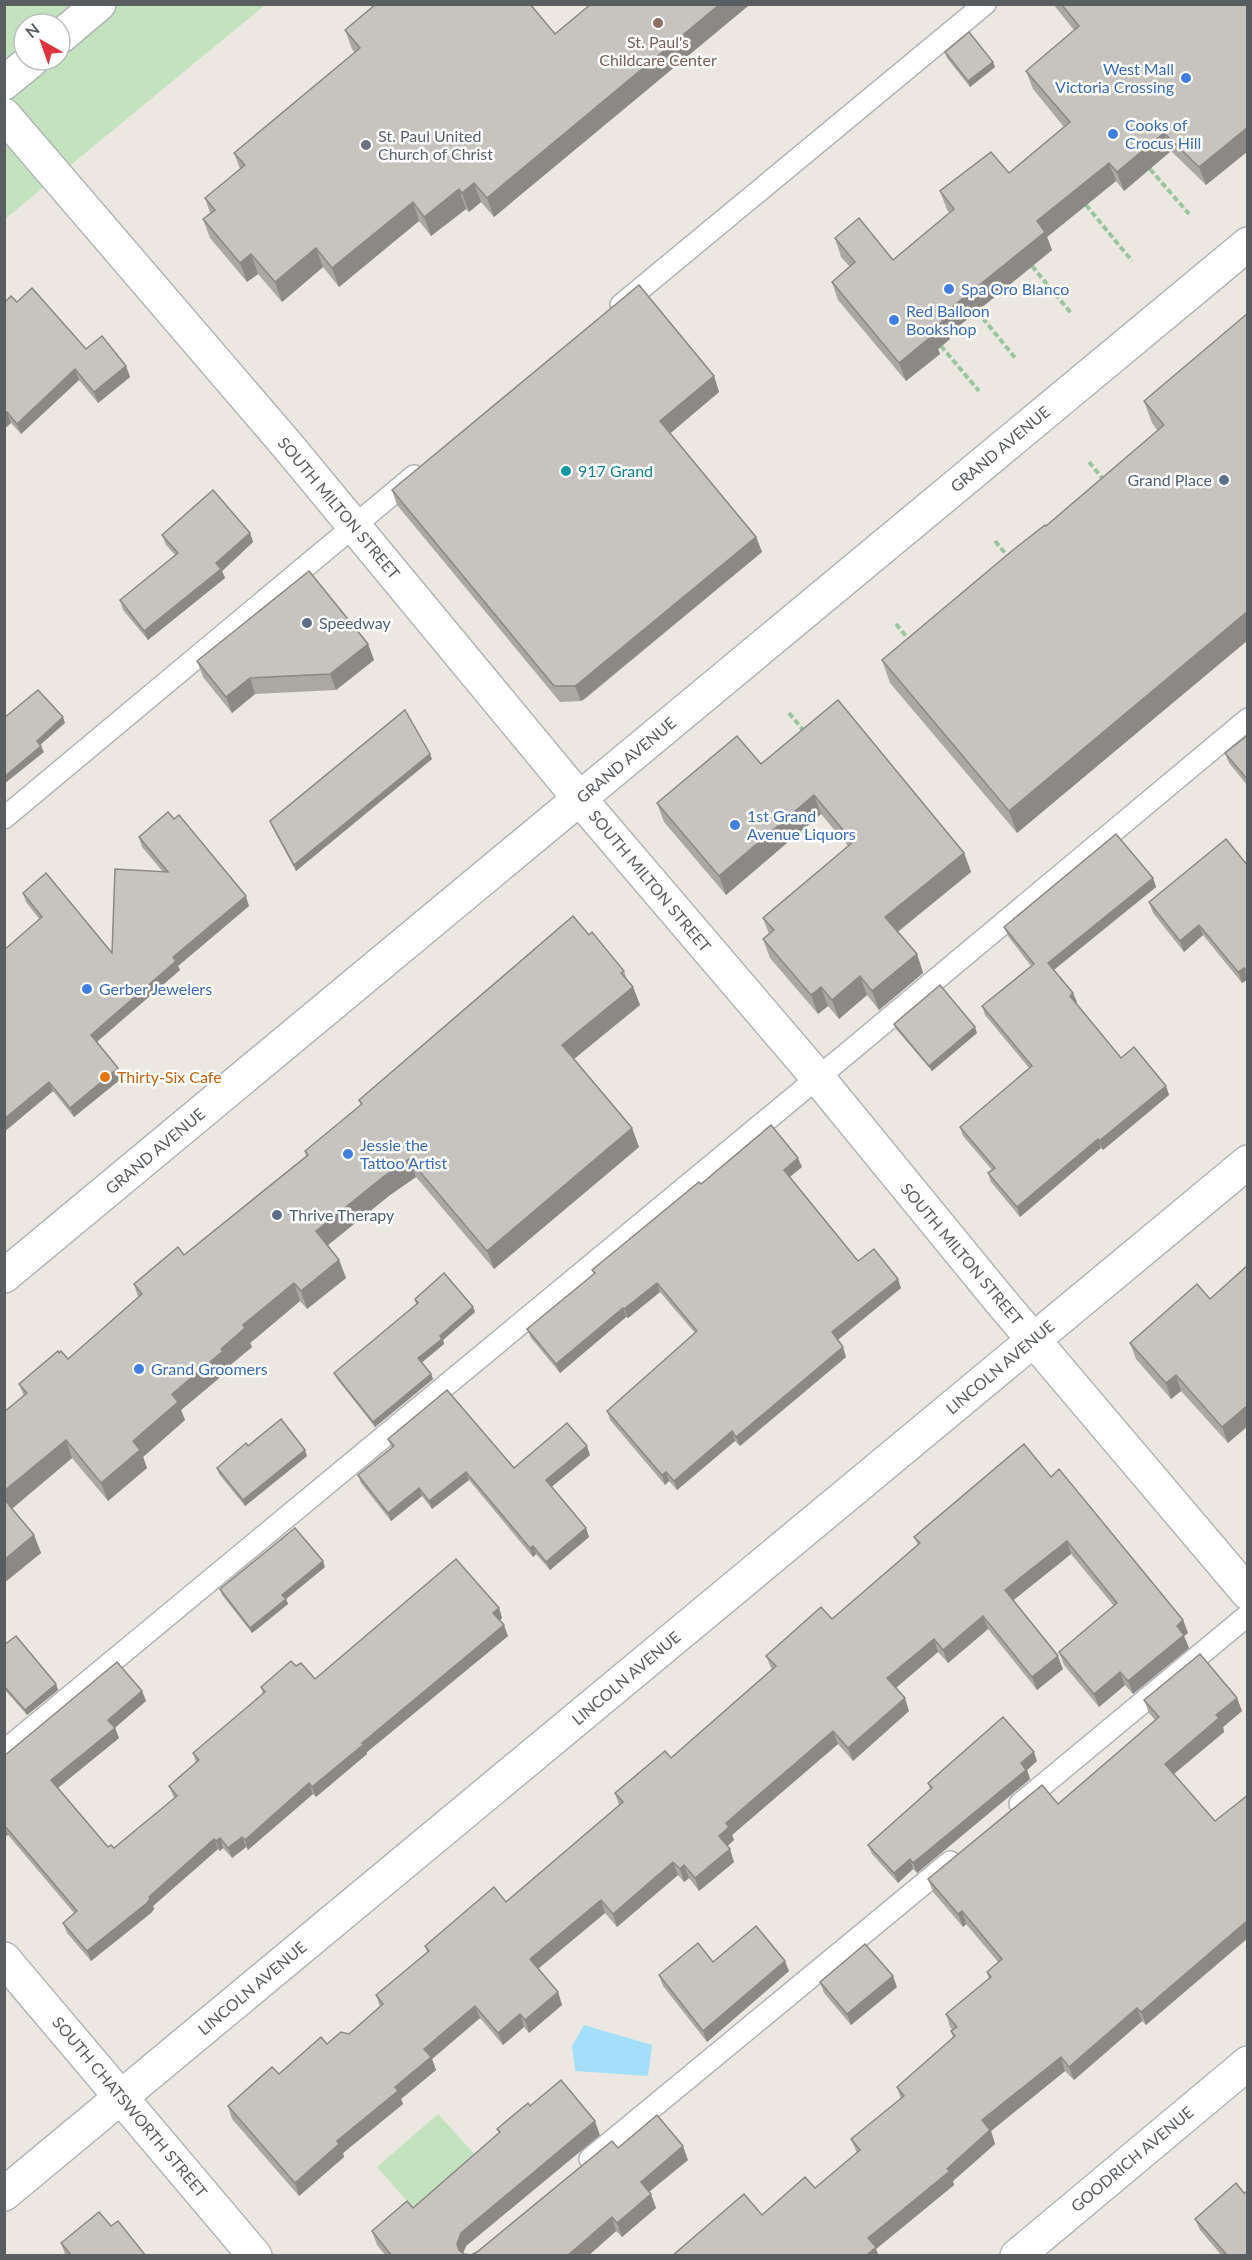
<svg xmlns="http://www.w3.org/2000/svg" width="1252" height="2260" font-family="Lato,sans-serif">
	<rect width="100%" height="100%" fill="#ece8e1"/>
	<g fill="#c3e3bf" fill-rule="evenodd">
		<path d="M5,5H265L5,219ZM24,24H60V60H24Z"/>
		<polygon points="438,2114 477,2157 415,2210 377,2167"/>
	</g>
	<polygon fill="#a3dffa" points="584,2025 652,2045 648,2076 575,2071 572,2046"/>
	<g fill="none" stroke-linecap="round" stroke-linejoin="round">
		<g stroke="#b2b5b8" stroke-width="24">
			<g id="lane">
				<polyline points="621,305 985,4"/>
				<polyline points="4,818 414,476"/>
				<polyline points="4,1751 850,1051 1248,719"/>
				<polyline points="1020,1804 1248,1615"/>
				<polyline points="590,2159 950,1862"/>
			</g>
		</g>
		<g stroke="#b2b5b8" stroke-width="36">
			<g id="street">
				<polyline points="4,115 287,445 579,798 818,1078 998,1298 1248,1593"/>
				<polyline points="4,1959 255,2256"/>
				<polyline points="4,2194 1248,1162"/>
				<polyline points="1017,2256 1248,2063"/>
			</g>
		</g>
		<g stroke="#b1b5b8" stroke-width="36">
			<g id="secondary">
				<polyline points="60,37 99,4"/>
				<polyline points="4,83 32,60"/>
				<polyline points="4,1276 1248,244"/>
			</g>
		</g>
		<g stroke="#99c6a0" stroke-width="4" stroke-dasharray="6 3" stroke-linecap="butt">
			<polyline points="1150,169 1189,214"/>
			<polyline points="1086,205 1132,261"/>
			<polyline points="1032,266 1071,313"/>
			<polyline points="977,311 1016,359"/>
			<polyline points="941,346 979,391"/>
			<polyline points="1089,462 1104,480"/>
			<polyline points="995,541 1010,559"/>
			<polyline points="896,624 911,642"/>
			<polyline points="789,713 804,731"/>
		</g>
		<use href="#lane" stroke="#fff" stroke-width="21"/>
		<use href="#street" stroke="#fff" stroke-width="33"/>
		<use href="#secondary" stroke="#fff" stroke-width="33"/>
	</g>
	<g fill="#aba8a3">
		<polygon points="591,4 748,4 748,6 494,217 481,202 469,212 466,209 431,236 419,221 339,287 323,267 282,302 258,274 247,282 210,238 203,219 210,213 205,198 240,169 234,153 355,53 352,49 345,30 555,34"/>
		<polygon points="1053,4 1248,4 1248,151 1206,185 1171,151 1124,191 1116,181 1047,237 1052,250 948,335 950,339 938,349 940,354 906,381 838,300 832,282 850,267 841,257 835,238 893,260 950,213 947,210 940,191 1009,173 1064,127 1033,89 1026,71 1074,30"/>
		<polygon points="945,52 995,67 970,87 947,58"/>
		<polygon points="17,302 86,349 126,366 130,377 98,403 79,380 21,434 11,423 4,429"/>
		<polygon points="1248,313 1248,640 1017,833 890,683 882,660 1046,526 1158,431 1152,423 1144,401"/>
		<polygon points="714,376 719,392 670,433 756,537 762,552 585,699 581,701 560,702 397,505 392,490"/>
		<polygon points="250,533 253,542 222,571 225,578 148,640 123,610 120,600 175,555 166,545 162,535"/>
		<polygon points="368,644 374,660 336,690 255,694 232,713 203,677 197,661"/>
		<polygon points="1248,735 1248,786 1229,763 1225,753"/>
		<polygon points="432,759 296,871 272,827 270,821"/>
		<polygon points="761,764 964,853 971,872 898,932 917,954 923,973 879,1010 867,995 839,1019 828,1006 818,1014 770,958 763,939 769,934 763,918 848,846 821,814 726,895 664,822 657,803"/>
		<polygon points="139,837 249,906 178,966 180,970 97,1042 122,1078 74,1117 53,1091 4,1132 4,950 40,920 26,902 23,893 112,953 163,872 142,847"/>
		<polygon points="1248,866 1248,979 1242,983 1203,935 1184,952 1153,913 1149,902"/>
		<polygon points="1153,878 1156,887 1054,970 1077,1002 1076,1003 1121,1058 1166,1086 1169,1095 1103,1150 1101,1148 1020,1217 991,1182 988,1173 992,1170 963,1136 960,1127 1029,1068 985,1015 982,1006 1031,966 1008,936 1004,927"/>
		<polygon points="573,916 589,935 592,932 624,971 627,980 633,987 640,1005 574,1059 632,1128 639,1147 494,1269 416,1177 390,1195 328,1245 339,1260 346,1278 307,1309 300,1301 250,1343 252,1347 229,1366 230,1369 181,1410 185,1420 143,1457 147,1468 108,1501 72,1458 12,1508 34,1535 41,1553 4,1583 4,1412 24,1396 19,1384 58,1351 59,1353 61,1351 68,1359 138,1297 134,1284 178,1247 184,1255 306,1156 305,1151 361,1105 359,1100"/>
		<polygon points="894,1024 977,1033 932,1071 896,1029"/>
		<polygon points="802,1167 790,1177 858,1261 901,1288 838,1340 846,1357 740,1446 735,1441 677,1490 669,1481 665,1485 610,1420 607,1411 695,1333 660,1292 628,1318 626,1317 560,1373 531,1338 527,1329 594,1275 592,1270 701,1184"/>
		<polygon points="415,1299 473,1307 475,1312 443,1340 444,1344 422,1362 431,1374 433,1379 375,1427 337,1379 334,1373 416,1305"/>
		<polygon points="1210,1299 1228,1443 1181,1391 1171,1399 1136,1359 1130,1343"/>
		<polygon points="388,1439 514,1468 590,1455 551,1487 586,1528 589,1537 550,1570 536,1554 533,1557 469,1480 432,1509 422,1496 391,1521 361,1483 358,1475 392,1448"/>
		<polygon points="248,1446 307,1456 245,1506 219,1474 217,1468"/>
		<polygon points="1051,1477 1183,1620 1188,1633 1184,1636 1189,1648 1133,1694 1125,1685 1099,1707 1064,1665 1059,1652 1114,1606 1071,1554 1013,1600 1063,1669 1037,1690 988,1629 948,1663 938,1652 896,1688 909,1711 853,1761 838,1744 732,1835 734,1840 727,1846 734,1862 699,1891 689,1878 684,1882 678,1875 617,1927 605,1913 538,1969 558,1992 562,2005 529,2033 524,2027 503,2045 480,2018 432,2059 436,2070 401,2099 403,2104 343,2153 344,2157 299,2196 232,2119 228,2106 327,2044 349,2034 380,2007 376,1995 427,1952 425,1946 506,1902 619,1805 615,1793 671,1758 772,1670 766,1656 832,1619 918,1545 914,1537"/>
		<polygon points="325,1567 286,1599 288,1604 252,1633 222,1595 220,1589"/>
		<polygon points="499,1608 502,1618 500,1621 508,1636 367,1752 367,1754 316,1797 313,1794 248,1850 246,1847 232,1858 223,1848 220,1851 218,1849 153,1906 154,1909 151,1913 91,1961 67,1933 63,1923 74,1913 8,1835 4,1837 4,1756 142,1691 146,1701 115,1728 119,1738 58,1788 108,1847 114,1848 174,1798 169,1786 196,1763 193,1753 263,1694 261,1687 296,1666 315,1679"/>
		<polygon points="4,1645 56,1684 58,1690 27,1715 4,1689"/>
		<polygon points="1237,1698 1242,1711 1223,1727 1224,1732 1174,1774 1146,2025 1142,2021 1074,2080 1065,2071 991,2131 995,2144 953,2181 954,2185 876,2249 762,2215 815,2188 857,2153 851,2139 901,2099 897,2087 953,2037 951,2031 953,2030 950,2027 946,2014 989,1979 987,1972 998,1962 966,1924 963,1927 933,1892 928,1879 1058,1804 1155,1720 1149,1713 1144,1700"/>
		<polygon points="1037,1761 1027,1770 1030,1779 917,1873 913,1869 898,1883 872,1854 868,1845 930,1789 928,1783"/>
		<polygon points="713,1962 789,1971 707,2042 663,1986 659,1975"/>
		<polygon points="820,1982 897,1987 851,2025 824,1993"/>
		<polygon points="530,2106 600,2135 466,2246 463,2253 464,2254 471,2255 477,2252 618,2148 688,2160 649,2192 656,2208 622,2237 616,2231 588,2256 386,2256 377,2245 372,2231 413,2208 499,2133 497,2129"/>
		<polygon points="1244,2193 1248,2256 1222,2256 1200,2230 1195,2219"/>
		<polygon points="111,2226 146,2256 67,2256 65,2254 61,2243"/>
	</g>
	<g fill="#8b8885">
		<polygon points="720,4 748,4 748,6 494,217 487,198"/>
		<polygon points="993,62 995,67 970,87 968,81"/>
		<polygon points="1248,127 1248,151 1206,185 1199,167"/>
		<polygon points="1164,133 1171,151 1124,191 1117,172"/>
		<polygon points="1109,163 1116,181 1047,237 1052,250 948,335 950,339 938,349 940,354 906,381 899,363 930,331 940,317 1037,221"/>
		<polygon points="474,183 481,202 469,212 462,193"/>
		<polygon points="459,189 466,209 431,236 424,217"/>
		<polygon points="413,202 419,221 339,287 332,268"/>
		<polygon points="316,248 323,267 282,302 275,282"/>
		<polygon points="251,254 258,274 247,282 240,263"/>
		<polygon points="126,366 130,377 98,403 94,392"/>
		<polygon points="75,369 79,380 21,434 17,424"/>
		<polygon points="714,376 719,392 666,437 660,421"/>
		<polygon points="7,412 11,423 4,429 4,415"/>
		<polygon points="250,533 253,542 222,571 225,578 148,640 144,631 216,563"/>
		<polygon points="756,537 762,552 581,701 575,686"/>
		<polygon points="1248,611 1248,640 1017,833 1009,811"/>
		<polygon points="368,644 374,660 336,690 330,674"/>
		<polygon points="250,678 255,694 232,713 226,697"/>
		<polygon points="63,717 65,723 39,746 37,741"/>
		<polygon points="41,746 44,752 4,784 4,777"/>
		<polygon points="430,754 432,759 296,871 294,865"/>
		<polygon points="814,795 821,814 726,895 719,876"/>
		<polygon points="964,853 971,872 892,936 885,917"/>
		<polygon points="1153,878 1156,887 1051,972 1048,963"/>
		<polygon points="246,896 249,906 178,966 180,970 94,1044 91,1035 173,957"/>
		<polygon points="1199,925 1203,935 1184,952 1180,941"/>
		<polygon points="917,954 923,973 879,1010 872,991"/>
		<polygon points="1244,968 1248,979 1242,983 1238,972"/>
		<polygon points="860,976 867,995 839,1019 832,1000"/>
		<polygon points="633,987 640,1005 569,1063 562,1045"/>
		<polygon points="821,987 828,1006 818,1014 811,995"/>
		<polygon points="1073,993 1077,1002 1073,1005 1070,996"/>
		<polygon points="975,1027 977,1033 932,1071 929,1066"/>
		<polygon points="118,1068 122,1078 74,1117 70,1108"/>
		<polygon points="49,1082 53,1091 4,1132 4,1119"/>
		<polygon points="1166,1086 1169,1095 1103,1150 1099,1141"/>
		<polygon points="632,1128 639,1147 494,1269 487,1251"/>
		<polygon points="1098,1139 1101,1148 1020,1217 1017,1207"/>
		<polygon points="798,1158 802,1167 787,1179 784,1170"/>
		<polygon points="409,1159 416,1177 390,1195 323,1249 316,1231 383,1177"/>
		<polygon points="339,1260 346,1278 307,1309 301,1291"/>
		<polygon points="898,1279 901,1288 836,1341 832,1332"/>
		<polygon points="294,1283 300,1301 250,1343 252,1347 229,1366 230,1369 181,1410 185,1420 143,1457 147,1468 108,1501 101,1483 172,1394 221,1349 243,1325"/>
		<polygon points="657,1283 660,1292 628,1318 624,1309"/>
		<polygon points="473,1307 475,1312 443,1340 444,1344 420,1364 418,1358 440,1336"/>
		<polygon points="623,1308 626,1317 560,1373 556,1364"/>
		<polygon points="843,1347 846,1357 740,1446 736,1437"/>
		<polygon points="431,1374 433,1379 375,1427 373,1422"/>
		<polygon points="1176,1375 1181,1391 1171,1399 1166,1383"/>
		<polygon points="1248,1405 1248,1426 1228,1443 1222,1427"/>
		<polygon points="732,1431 735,1441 677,1490 674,1481"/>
		<polygon points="66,1440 72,1458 7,1513 4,1505 4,1491"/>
		<polygon points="587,1446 590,1455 549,1489 546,1480"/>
		<polygon points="305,1450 307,1456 245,1506 243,1500"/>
		<polygon points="466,1472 469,1480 432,1509 429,1501"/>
		<polygon points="666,1472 669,1481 665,1485 662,1475"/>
		<polygon points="419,1488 422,1496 391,1521 388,1513"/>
		<polygon points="586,1528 589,1537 550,1570 546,1562"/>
		<polygon points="34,1535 41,1553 4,1583 4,1560"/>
		<polygon points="1067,1541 1071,1554 1010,1603 1005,1590"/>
		<polygon points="533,1546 536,1554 533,1557 530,1548"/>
		<polygon points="323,1561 325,1567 286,1599 288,1604 252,1633 250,1628 282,1595"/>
		<polygon points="499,1608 502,1618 497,1623 493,1613"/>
		<polygon points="983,1616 988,1629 948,1663 943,1650"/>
		<polygon points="1183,1620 1188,1633 1184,1636 1189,1648 1133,1694 1128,1681 1177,1626"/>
		<polygon points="504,1625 508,1636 367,1752 367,1754 316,1797 312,1787 362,1743"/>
		<polygon points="934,1639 938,1652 892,1691 887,1678"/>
		<polygon points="1058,1656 1063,1669 1037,1690 1032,1677"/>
		<polygon points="1120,1672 1125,1685 1099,1707 1094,1694"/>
		<polygon points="56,1684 58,1690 27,1715 25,1710"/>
		<polygon points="142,1691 146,1701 112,1730 108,1720"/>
		<polygon points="905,1698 909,1711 853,1761 848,1748"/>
		<polygon points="1237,1698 1242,1711 1223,1727 1224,1732 1170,1777 1165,1764 1216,1715"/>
		<polygon points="115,1728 119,1738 55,1790 51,1780"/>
		<polygon points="833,1731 838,1744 732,1835 734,1840 724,1849 719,1836 726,1823"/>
		<polygon points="1034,1752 1037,1761 1027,1770 1030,1779 917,1873 913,1863"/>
		<polygon points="309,1783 313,1794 248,1850 245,1840"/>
		<polygon points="4,1826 8,1835 4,1837"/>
		<polygon points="242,1837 246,1847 232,1858 228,1848"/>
		<polygon points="220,1838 223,1848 220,1851 216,1841"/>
		<polygon points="214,1839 218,1849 153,1906 154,1909 151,1913 91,1961 87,1951"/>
		<polygon points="730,1849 734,1862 699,1891 695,1878"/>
		<polygon points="910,1859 913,1869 898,1883 894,1873"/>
		<polygon points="673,1862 678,1875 617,1927 613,1914"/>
		<polygon points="684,1865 689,1878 684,1882 680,1869"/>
		<polygon points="601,1900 605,1913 534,1972 530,1959"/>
		<polygon points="962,1911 966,1924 963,1927 958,1914"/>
		<polygon points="1248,1920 1248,1938 1146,2025 1141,2012"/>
		<polygon points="785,1961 789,1971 707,2042 703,2031"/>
		<polygon points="893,1976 897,1987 851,2025 847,2014"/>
		<polygon points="558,1992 562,2005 529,2033 525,2020"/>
		<polygon points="475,2006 480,2018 432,2059 436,2070 401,2099 403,2104 343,2153 344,2157 299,2196 295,2183 337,2141 395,2087 424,2049"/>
		<polygon points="1137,2008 1142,2021 1074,2080 1069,2067"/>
		<polygon points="520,2014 524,2027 503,2045 498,2033"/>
		<polygon points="1061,2057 1065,2071 991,2131 995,2144 953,2181 954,2185 876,2249 879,2256 866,2256 868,2238 947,2169 982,2120"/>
		<polygon points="595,2121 600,2135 466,2246 462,2256 461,2256 457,2244 461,2233"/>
		<polygon points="683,2146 688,2160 645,2195 641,2182"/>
		<polygon points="651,2194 656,2208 622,2237 617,2223"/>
		<polygon points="612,2217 616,2231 588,2256 567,2256"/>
	</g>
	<g fill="#c7c3be" stroke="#8b8885" stroke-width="1.5">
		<polygon points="376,4 530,4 555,34 591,4 720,4 487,198 474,183 462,193 459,189 424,217 413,202 332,268 316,248 275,282 251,254 240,263 203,219 215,210 205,198 245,165 234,153 360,48 345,30"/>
		<polygon points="1061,4 1248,4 1248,127 1199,167 1164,133 1117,172 1109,163 1037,221 1045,232 940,317 943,321 930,331 933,335 899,363 832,282 855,262 835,238 859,218 893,260 954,209 940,191 991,152 1009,173 1070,122 1026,71 1079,26"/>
		<polygon points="969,32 993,62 968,81 945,52"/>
		<polygon points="639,285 714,376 660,421 756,537 579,683 575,686 554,686 392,490"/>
		<polygon points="32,288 86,349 102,336 126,366 94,392 75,369 17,424 7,412 4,415 4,303 11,296 17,302"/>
		<polygon points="1248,313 1248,611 1009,811 882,660 1013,550 1045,525 1046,526 1164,425 1144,401"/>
		<polygon points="213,490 250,533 216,563 221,569 144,631 120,600 178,553 162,535"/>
		<polygon points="309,571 368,644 330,674 250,678 226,697 197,661"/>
		<polygon points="38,690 63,717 37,741 41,746 4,777 4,718"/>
		<polygon points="838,700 964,853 885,917 917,954 872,991 860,976 832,1000 821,987 811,995 763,939 774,930 763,918 853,842 814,795 719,876 657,803 737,736 761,764"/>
		<polygon points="405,710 430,754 294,865 270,821"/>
		<polygon points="1248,735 1248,780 1225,753"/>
		<polygon points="168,812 174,819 179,815 246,896 173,957 176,961 91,1035 118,1068 70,1108 49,1082 4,1119 4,950 42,917 23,893 46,873 112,953 115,869 168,872 139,837"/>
		<polygon points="1116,834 1153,878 1048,963 1073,993 1070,996 1121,1058 1134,1047 1166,1086 1099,1141 1098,1139 1017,1207 988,1173 995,1168 960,1127 1032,1066 982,1006 1034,964 1004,927"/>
		<polygon points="1226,839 1248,866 1248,972 1244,968 1238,972 1199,925 1180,941 1149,902"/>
		<polygon points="573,916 589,935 592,932 624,971 621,973 633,987 562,1045 632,1128 487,1251 409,1159 383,1177 316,1231 339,1260 301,1291 294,1283 243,1325 245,1328 221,1349 223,1351 172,1394 178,1402 133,1441 140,1450 101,1483 66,1440 4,1491 4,1412 27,1393 19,1384 58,1351 59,1353 61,1351 68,1359 142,1294 134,1284 178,1247 184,1255 308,1155 305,1151 362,1104 359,1100"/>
		<polygon points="940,985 975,1027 929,1066 894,1024"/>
		<polygon points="771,1125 798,1158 784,1170 858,1261 874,1249 898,1279 832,1332 843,1347 736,1437 732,1431 674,1481 666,1472 662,1475 607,1411 697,1331 657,1283 624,1309 623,1308 556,1364 527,1329 595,1273 592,1270 699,1182 701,1184"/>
		<polygon points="1248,1265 1248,1405 1222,1427 1176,1375 1166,1383 1130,1343 1197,1284 1210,1299"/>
		<polygon points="444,1273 473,1307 440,1336 442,1339 418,1358 431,1374 373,1422 334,1373 418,1303 415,1299"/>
		<polygon points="447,1390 514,1468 567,1423 587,1446 546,1480 586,1528 546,1562 533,1546 530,1548 466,1472 429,1501 419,1488 388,1513 358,1475 394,1446 388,1439"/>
		<polygon points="281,1419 305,1450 243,1500 217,1468 246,1443 248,1446"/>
		<polygon points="1024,1444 1051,1477 1059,1469 1183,1620 1177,1626 1184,1635 1128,1681 1120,1672 1094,1694 1059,1652 1117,1603 1067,1541 1005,1590 1058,1656 1032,1677 983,1616 943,1650 934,1639 887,1678 905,1698 848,1748 833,1731 726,1823 729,1827 719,1836 730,1849 695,1878 684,1865 680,1869 673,1862 613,1914 601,1900 530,1959 558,1992 525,2020 520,2014 498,2033 475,2006 424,2049 431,2057 395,2087 398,2091 337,2141 339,2144 295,2183 228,2106 272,2067 279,2074 321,2037 327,2044 341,2032 349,2034 383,2004 376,1995 429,1951 425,1946 494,1887 506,1902 623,1802 615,1793 665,1751 671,1758 776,1666 766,1656 821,1607 832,1619 920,1543 914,1537"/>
		<polygon points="4,1499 34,1535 4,1560"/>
		<polygon points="295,1528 323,1561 282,1595 286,1599 250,1628 220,1589"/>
		<polygon points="456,1559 499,1608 493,1613 504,1625 362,1743 364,1744 312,1787 309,1783 245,1840 242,1837 228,1848 220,1838 216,1841 214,1839 149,1897 150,1899 147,1903 87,1951 63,1923 77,1911 4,1825 4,1756 117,1662 142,1691 108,1720 115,1728 51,1780 108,1847 111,1845 114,1848 177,1796 169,1786 199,1760 193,1753 265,1692 261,1687 291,1661 296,1666 301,1663 315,1679"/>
		<polygon points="16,1636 56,1684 25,1710 4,1686 4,1645"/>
		<polygon points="1200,1654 1237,1698 1216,1715 1219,1718 1165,1764 1215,1821 1248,1795 1248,1920 1141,2012 1137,2008 1069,2067 1061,2057 982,2120 990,2130 947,2169 950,2171 868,2238 876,2247 866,2256 672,2256 744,2194 762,2215 805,2177 815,2188 860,2150 851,2139 904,2096 897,2087 955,2036 951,2031 957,2027 946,2014 991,1977 987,1972 1002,1959 962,1911 958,1914 928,1879 1042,1785 1058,1804 1159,1717 1144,1700"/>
		<polygon points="1003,1717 1034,1752 1021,1763 1026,1770 913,1863 910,1859 894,1873 868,1845 932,1788 928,1783"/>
		<polygon points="756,1926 785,1961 703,2031 659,1975 698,1943 713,1962"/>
		<polygon points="865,1944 893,1976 847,2014 820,1982"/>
		<polygon points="561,2080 595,2121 461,2233 457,2244 459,2250 464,2254 471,2255 477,2252 612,2141 618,2148 657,2115 683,2146 641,2182 651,2194 617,2223 612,2217 567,2256 392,2256 372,2231 407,2201 413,2208 500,2132 497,2129 528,2103 530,2106"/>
		<polygon points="1236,2183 1244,2193 1248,2191 1248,2256 1228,2256 1195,2219"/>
		<polygon points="99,2212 111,2226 118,2221 146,2256 72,2256 61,2243"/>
	</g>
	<circle fill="#8d6e63" stroke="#fff" stroke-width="2" cx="658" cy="23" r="6"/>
	<g fill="#3f7fe0" stroke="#fff" stroke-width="2">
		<circle cx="1186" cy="78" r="6"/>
		<circle cx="1113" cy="134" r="6"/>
		<circle cx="949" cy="289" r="6"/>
		<circle cx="894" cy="320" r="6"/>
		<circle cx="735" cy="825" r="6"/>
		<circle cx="87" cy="989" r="6"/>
		<circle cx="348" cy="1154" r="6"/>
		<circle cx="139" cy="1369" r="6"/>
	</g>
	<circle fill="#6b7280" stroke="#fff" stroke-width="2" cx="366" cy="145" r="6"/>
	<circle fill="#0f9aa8" stroke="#fff" stroke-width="2" cx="566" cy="471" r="6"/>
	<g fill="#5c6f8a" stroke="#fff" stroke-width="2">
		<circle cx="1224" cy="480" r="6"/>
		<circle cx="307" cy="623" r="6"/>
		<circle cx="277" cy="1215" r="6"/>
	</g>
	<circle fill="#e8710a" stroke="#fff" stroke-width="2" cx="105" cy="1077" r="6"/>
	<g text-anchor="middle" stroke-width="5" stroke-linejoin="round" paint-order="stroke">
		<g font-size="16" fill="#785e54" stroke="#fff">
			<text x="658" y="48">St. Paul's<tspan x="658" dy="18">Childcare Center</tspan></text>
		</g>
		<g font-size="16" fill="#366cbe" stroke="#fff" text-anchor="start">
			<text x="1174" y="75" text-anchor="end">West Mall<tspan x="1174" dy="18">Victoria Crossing</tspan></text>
			<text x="1125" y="131">Cooks of<tspan x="1125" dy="18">Crocus Hill</tspan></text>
			<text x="961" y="295">Spa Oro Blanco</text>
			<text x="906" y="317">Red Balloon<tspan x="906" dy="18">Bookshop</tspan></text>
			<text x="747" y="822">1st Grand<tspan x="747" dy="18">Avenue Liquors</tspan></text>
			<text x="99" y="995">Gerber Jewelers</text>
			<text x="360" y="1151">Jessie the<tspan x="360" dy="18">Tattoo Artist</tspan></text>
			<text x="151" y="1375">Grand Groomers</text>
		</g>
		<g font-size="16" fill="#5b616d" stroke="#fff" text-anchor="start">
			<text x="378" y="142">St. Paul United<tspan x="378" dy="18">Church of Christ</tspan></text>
		</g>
		<g font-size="16" fill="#5a5e61" stroke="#fff">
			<text transform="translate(1000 449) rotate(-40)" y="6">GRAND AVENUE</text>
			<text transform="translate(339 508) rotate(50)" y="6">SOUTH MILTON STREET</text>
			<text transform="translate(626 760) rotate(-40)" y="6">GRAND AVENUE</text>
			<text transform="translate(650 881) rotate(50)" y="6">SOUTH MILTON STREET</text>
			<text transform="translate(155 1151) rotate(-40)" y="6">GRAND AVENUE</text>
			<text transform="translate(962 1254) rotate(50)" y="6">SOUTH MILTON STREET</text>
			<text transform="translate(1000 1367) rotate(-40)" y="6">LINCOLN AVENUE</text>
			<text transform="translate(626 1678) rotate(-40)" y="6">LINCOLN AVENUE</text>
			<text transform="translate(252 1988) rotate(-40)" y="6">LINCOLN AVENUE</text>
			<text transform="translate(130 2107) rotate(50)" y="6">SOUTH CHATSWORTH STREET</text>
			<text transform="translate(1132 2159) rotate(-40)" y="6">GOODRICH AVENUE</text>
		</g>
		<g font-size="16" fill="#0d838f" stroke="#fff" text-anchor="start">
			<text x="578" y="477">917 Grand</text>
		</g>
		<g font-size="16" fill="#4e5e75" stroke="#fff" text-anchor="start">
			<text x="1212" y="486" text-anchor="end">Grand Place</text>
			<text x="319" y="629">Speedway</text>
			<text x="289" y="1221">Thrive Therapy</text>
		</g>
		<g font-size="16" fill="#c56008" stroke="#fff" text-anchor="start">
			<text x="117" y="1083">Thirty-Six Cafe</text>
		</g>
	</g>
	<rect width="1252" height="2260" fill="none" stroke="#5a5e61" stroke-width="12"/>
	<g transform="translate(42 42) rotate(320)"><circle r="28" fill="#ffffff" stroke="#bdbfc0" stroke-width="1.5"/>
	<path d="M0-4.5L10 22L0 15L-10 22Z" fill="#df343d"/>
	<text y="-9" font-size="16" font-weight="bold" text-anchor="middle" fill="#5a5e61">N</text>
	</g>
</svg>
